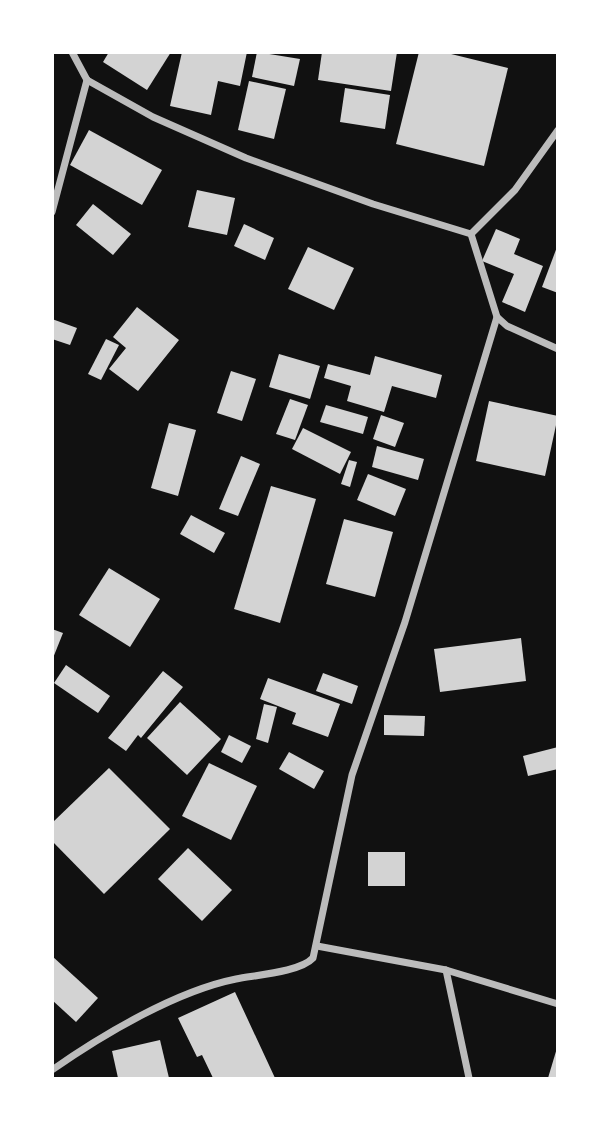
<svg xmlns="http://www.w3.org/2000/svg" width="610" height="1131" font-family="Quicksand,sans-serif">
	<rect width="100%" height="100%" fill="#111"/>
	<g fill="#d3d3d3">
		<polygon points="109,52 171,52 147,90 103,62"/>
		<polygon points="182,52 247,52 240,86 218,81 211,115 170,106"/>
		<polygon points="257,52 300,59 294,86 252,77"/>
		<polygon points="322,52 397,52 391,91 318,80"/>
		<polygon points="419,52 443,52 508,68 484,166 396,144"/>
		<polygon points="249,81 286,89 274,139 238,130"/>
		<polygon points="345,88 390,95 385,129 340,122"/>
		<polygon points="89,130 162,170 142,205 70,165"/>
		<polygon points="197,190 235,198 227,235 188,227"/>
		<polygon points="93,204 131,234 113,255 76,225"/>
		<polygon points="244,224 274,238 265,260 234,246"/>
		<polygon points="496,229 520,239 514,254 543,266 525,312 502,302 514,274 482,261"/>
		<polygon points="308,247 354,268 334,310 288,289"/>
		<polygon points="557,247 558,247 558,293 542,287"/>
		<polygon points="137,307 179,340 138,391 109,369 126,348 113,337"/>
		<polygon points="52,319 77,328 70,345 52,339"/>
		<polygon points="106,339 119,345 101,380 88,374"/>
		<polygon points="279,354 320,366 310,399 269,387"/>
		<polygon points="375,356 442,375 436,398 392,386 384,412 347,401 351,386 324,378 328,364 370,375"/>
		<polygon points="231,371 256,379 242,421 217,413"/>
		<polygon points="290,399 308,405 295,440 276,434"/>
		<polygon points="489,401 558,416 545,476 476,461"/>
		<polygon points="326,405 368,417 363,434 320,422"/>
		<polygon points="381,415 404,423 395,447 373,439"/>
		<polygon points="169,423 196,430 178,496 151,488"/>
		<polygon points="303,428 351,452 340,474 292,449"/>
		<polygon points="377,446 424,459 418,480 372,467"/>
		<polygon points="241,456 260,464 238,516 219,509"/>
		<polygon points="349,460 357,462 350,487 341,484"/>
		<polygon points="368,474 406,489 395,516 357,500"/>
		<polygon points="271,486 316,499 280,623 234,609"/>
		<polygon points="191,515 225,533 214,553 180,534"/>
		<polygon points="344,519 393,532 375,597 326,584"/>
		<polygon points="109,568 160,599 130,647 79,615"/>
		<polygon points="52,629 63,633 53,658 52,658"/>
		<polygon points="521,638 526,681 440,692 434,649"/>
		<polygon points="66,665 110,696 98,713 54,683"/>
		<polygon points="163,671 183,687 141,738 138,735 126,751 108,738"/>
		<polygon points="323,673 358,686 352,704 316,691"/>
		<polygon points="268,678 340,704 328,737 292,724 296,713 260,699"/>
		<polygon points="180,702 221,739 187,775 147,738"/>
		<polygon points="264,704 277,707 268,743 256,739"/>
		<polygon points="384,715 425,716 424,736 384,735"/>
		<polygon points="229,735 251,746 242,763 221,752"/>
		<polygon points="558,747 558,769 528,776 523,756"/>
		<polygon points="289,752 324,771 314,789 279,769"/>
		<polygon points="209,763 257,786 231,840 182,816"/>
		<polygon points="109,768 170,829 104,894 52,841 52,823"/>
		<polygon points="188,848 232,890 202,921 158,879"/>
		<rect x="368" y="852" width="37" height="34"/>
		<polygon points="52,956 98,998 76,1022 52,1000"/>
		<polygon points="235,992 275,1078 213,1078 202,1055 197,1057 178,1018"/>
		<polygon points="160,1040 169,1078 118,1078 112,1051"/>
		<polygon points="557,1048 558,1078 548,1078"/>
	</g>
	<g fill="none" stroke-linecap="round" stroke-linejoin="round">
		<g stroke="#bcbcbc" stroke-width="7">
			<polyline points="72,52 87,80 153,117 246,158 373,204 471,234 497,317 507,326 558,349"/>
			<polyline points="52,212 87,80"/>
			<polyline points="471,234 515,190 558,130"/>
			<polyline points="317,946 446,970 558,1004"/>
			<polyline points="446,970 469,1078"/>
			<path d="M52,1070C102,1035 176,991 236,979C256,975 300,972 313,958L352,775L405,622L497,317"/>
		</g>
	</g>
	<rect width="610" height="1131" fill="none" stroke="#ffffff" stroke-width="108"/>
</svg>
